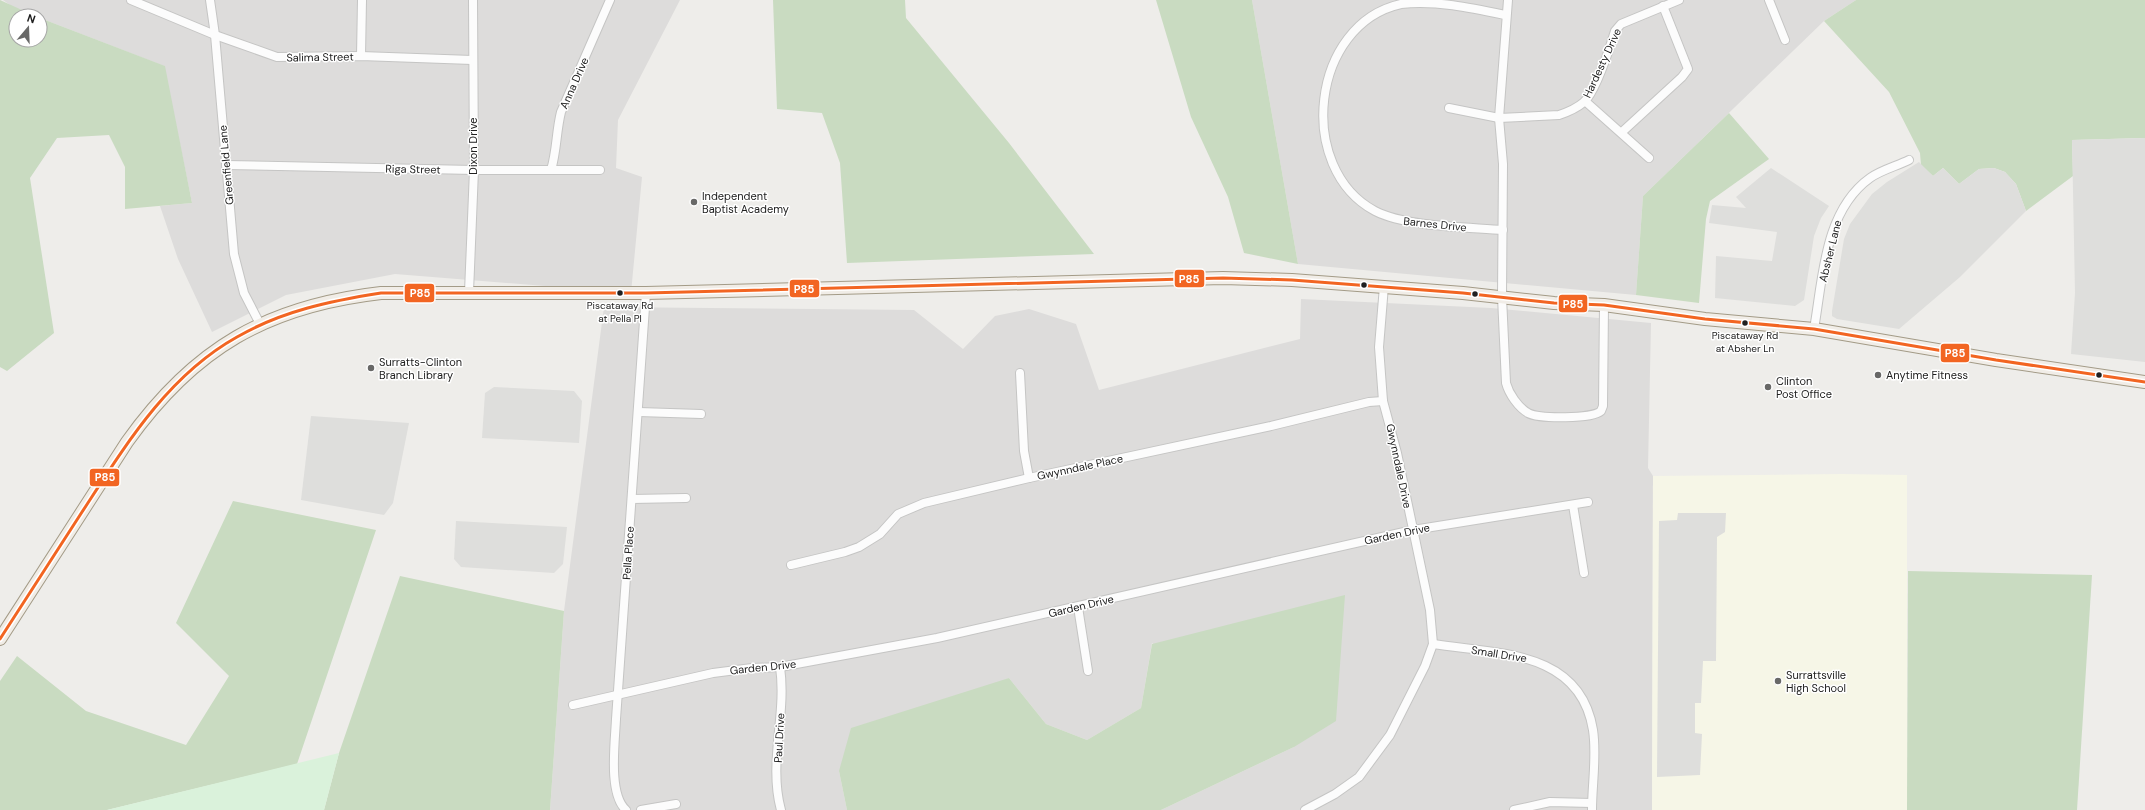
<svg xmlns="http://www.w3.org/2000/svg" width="2145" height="810" font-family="'DM Sans',sans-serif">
	<rect width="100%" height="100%" fill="#eeedea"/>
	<g fill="#dddcdb">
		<polygon points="3,0 680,0 618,120 616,168 642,177 631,293 395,274 286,295 212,332 178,259 160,206 192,203 164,66 40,18 40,16 35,16 14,8"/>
		<polygon points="1252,0 1856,0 1824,21 1643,196 1636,295 1298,264"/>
		<polygon points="1301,299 1491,308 1651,323 1648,468 1653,476 1652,810 1161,810 1294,747 1152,643 1141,708 1087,740 1046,724 1009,678 839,771 847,810 550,810 564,611 604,307 914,310 963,349 995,316 1029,309 1076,324 1099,390 1300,339"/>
	</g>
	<polygon fill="#f6f6e7" points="1842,474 1907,475 1907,810 1652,810 1653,476"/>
	<g fill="#c9dbc1">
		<polygon points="0,0 35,16 16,16 16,40 40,40 40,18 165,66 192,203 125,209 125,167 109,135 57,138 30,178 54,333 7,371 0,367"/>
		<polygon points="773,0 905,0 906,18 1009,143 1094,254 847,263 840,163 822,113 777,109"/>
		<polygon points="1156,0 1252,0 1298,264 1244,253 1228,197 1191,117"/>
		<polygon points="1856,0 2145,0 2145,138 2072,140 2073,176 2026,211 2016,184 2005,172 1994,168 1979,169 1959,184 1943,168 1933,176 1921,165 1920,153 1889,92 1824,21"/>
		<polygon points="1729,113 1769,159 1710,201 1706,219 1699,303 1636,295 1643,196"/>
		<polygon points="233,501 376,530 297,764 107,810 0,810 0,681 17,656 86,711 186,745 229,676 176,623"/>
		<polygon points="1908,571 2092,575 2077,810 1907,810"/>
		<polygon points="400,576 564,611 550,810 324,810 339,753"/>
		<polygon points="1345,595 1336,721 1294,747 1161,810 847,810 839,771 851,728 1009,678 1046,724 1087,740 1141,708 1152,644"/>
	</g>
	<polygon fill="#daf2db" points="339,753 324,810 107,810"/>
	<g fill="#dededc">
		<polygon points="2145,138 2145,362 2071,354 2075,293 2072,140"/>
		<polygon points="1919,162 1933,176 1943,168 1959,184 1979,169 1994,168 2005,172 2016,184 2026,211 1960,277 1899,329 1837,319 1832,316 1832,311 1844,239 1850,224 1872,194 1887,182"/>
		<polygon points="1771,168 1829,206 1821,218 1814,236 1804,300 1795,306 1715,298 1716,256 1772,261 1777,232 1709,223 1712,205 1746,208 1736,197"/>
		<polygon points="494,387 574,391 582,401 579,443 482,438 485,393"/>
		<polygon points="311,416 409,423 393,503 384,515 301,500"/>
		<polygon points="1678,513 1726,513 1725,532 1717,537 1716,661 1703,661 1701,703 1695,703 1695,733 1702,734 1700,775 1657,777 1659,521 1677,520"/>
		<polygon points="456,521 567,527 563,564 554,573 461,567 454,559"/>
	</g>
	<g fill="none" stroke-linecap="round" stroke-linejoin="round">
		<g stroke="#c5c5c4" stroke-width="10">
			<g id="minor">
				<polyline points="131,0 215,35 277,57 361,56 472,60"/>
				<polyline points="210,0 215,35 234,254 244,293 260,324"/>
				<path d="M1508,0L1499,118L1503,164L1502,297L1506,383C1509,394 1518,407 1528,413C1539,419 1592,419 1601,411L1603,406L1604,305"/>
				<polyline points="1769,0 1785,40"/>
				<polyline points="361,56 362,0"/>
				<polyline points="1585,101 1649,158"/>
				<path d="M1449,108L1499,118L1559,115C1568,112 1577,108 1584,102C1596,92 1610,47 1615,31L1621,24L1679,0"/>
				<polyline points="1622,132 1682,77 1688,69 1663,6"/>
				<polyline points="226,165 474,170 600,170"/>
				<path d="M551,170C557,150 556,132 561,112L610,0"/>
				<path d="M1503,230C1467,227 1406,227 1375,211C1295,168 1311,24 1401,4C1435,0 1472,8 1505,15"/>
				<polyline points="469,292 474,170 473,0"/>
				<path d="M1814,329C1823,278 1824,211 1870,178C1881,170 1897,166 1909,160"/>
				<polyline points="1020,373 1024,451 1029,478"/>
				<polyline points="639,412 701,414"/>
				<polyline points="632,499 686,498"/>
				<polyline points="1573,505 1584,573"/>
				<polyline points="791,565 845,552 859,547 880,534 898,514 924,503 1029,478 1271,426 1369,402 1383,401"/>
				<polyline points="1078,607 1088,671"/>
				<path d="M1433,644C1495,654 1580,649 1593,730C1597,756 1592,784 1592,810"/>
				<path d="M780,667C787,714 768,763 781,810"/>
				<polyline points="573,705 713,673 752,668 780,667 937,638 1413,530 1588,502"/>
				<path d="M626,810C608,794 615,743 616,719L646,293"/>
				<polyline points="641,810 676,804"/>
				<polyline points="1305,810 1335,794 1359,777 1390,735 1425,666 1433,644 1430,610 1397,453 1383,401 1379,347 1384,286"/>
				<polyline points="1514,810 1550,802 1592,803"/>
			</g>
		</g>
		<g stroke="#a39b87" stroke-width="14">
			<path id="primary" d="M0,639L127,442C194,348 267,306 381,293H646L1223,278L1292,280L1463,293L1554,303L1604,305L1705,319L1814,329L1996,360L2145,382"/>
		</g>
		<use href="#minor" stroke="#fcfcfc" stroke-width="8"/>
		<use href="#primary" stroke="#f1ede7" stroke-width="12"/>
		<g stroke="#fff" stroke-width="6">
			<path id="bus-1" d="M0,639C27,597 55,554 82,512C125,446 167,376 237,337C282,311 330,301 381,293H646L1223,278L1292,280L1463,293L1554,303L1604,305L1705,319L1814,329L1996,360L2145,382"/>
		</g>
		<use href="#bus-1" stroke="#f26522" stroke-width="3"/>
	</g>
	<g fill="#686867" stroke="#fff" stroke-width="1.5">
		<circle cx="694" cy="202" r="4"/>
		<circle cx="371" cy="368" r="4"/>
		<circle cx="1878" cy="375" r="4"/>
		<circle cx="1768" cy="387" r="4"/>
		<circle cx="1778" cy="681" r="4"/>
	</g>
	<g fill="#202020" stroke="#fff" stroke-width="1.5">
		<circle cx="1364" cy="285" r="3.5"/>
		<circle cx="620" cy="293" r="3.5"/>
		<circle cx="1475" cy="294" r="3.5"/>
		<circle cx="1745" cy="323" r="3.5"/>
		<circle cx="2099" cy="375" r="3.5"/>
	</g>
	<g text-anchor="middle" stroke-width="3" stroke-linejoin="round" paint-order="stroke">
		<g font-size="10" fill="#202020" stroke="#fff">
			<text x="620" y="309">Piscataway Rd<tspan x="620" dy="13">at Pella Pl</tspan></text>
			<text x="1745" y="339">Piscataway Rd<tspan x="1745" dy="13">at Absher Ln</tspan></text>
		</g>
		<g font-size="11" fill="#202020" stroke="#fff">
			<text transform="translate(320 57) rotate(-1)" y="4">Salima Street</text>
			<text transform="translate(1602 63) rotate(-65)" y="4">Hardesty Drive</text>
			<text transform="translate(574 83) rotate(-66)" y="4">Anna Drive</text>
			<text transform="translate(473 146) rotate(-90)" y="4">Dixon Drive</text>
			<text transform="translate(226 165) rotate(-95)" y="4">Greenfield Lane</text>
			<text transform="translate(413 169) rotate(1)" y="4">Riga Street</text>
			<text transform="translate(1435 224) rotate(6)" y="4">Barnes Drive</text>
			<text transform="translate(1830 251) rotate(-76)" y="4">Absher Lane</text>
			<text transform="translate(1399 466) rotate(78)" y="4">Gwynndale Drive</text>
			<text transform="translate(1080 467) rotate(-12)" y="4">Gwynndale Place</text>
			<text transform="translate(1397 534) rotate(-12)" y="4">Garden Drive</text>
			<text transform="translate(628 553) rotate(-86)" y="4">Pella Place</text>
			<text transform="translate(1081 606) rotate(-13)" y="4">Garden Drive</text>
			<text transform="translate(1499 654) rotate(9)" y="4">Small Drive</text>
			<text transform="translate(763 667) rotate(-6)" y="4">Garden Drive</text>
			<text transform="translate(779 738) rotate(-87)" y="4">Paul Drive</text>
		</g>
		<g font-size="11" fill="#202020" stroke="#fff" text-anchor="start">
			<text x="702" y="200">Independent<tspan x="702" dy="13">Baptist Academy</tspan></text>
			<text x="379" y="366">Surratts-Clinton<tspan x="379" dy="13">Branch Library</tspan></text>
			<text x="1886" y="379">Anytime Fitness</text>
			<text x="1776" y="385">Clinton<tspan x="1776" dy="13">Post Office</tspan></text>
			<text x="1786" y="679">Surrattsville<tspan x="1786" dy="13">High School</tspan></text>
		</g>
	</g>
	<g stroke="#fff" stroke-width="1.5">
		<rect x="1174" y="269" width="31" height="19" rx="4" fill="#f26522"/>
		<rect x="789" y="279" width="31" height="19" rx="4" fill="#f26522"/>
		<rect x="404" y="283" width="31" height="20" rx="4" fill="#f26522"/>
		<rect x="1558" y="294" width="30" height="19" rx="4" fill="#f26522"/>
		<rect x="1940" y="343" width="30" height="20" rx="4" fill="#f26522"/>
		<rect x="89" y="468" width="31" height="19" rx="4" fill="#f26522"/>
	</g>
	<g font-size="11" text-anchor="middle" font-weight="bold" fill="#fff">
		<text x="1189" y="283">P85</text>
		<text x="804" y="293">P85</text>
		<text x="420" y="297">P85</text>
		<text x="1573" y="308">P85</text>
		<text x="1955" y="357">P85</text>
		<text x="105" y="481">P85</text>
	</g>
	<g transform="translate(28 28) rotate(19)"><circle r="19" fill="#ffffff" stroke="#a6a6a6"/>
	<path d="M0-3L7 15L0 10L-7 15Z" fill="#686867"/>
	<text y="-6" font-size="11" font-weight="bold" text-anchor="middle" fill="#202020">N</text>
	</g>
</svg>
